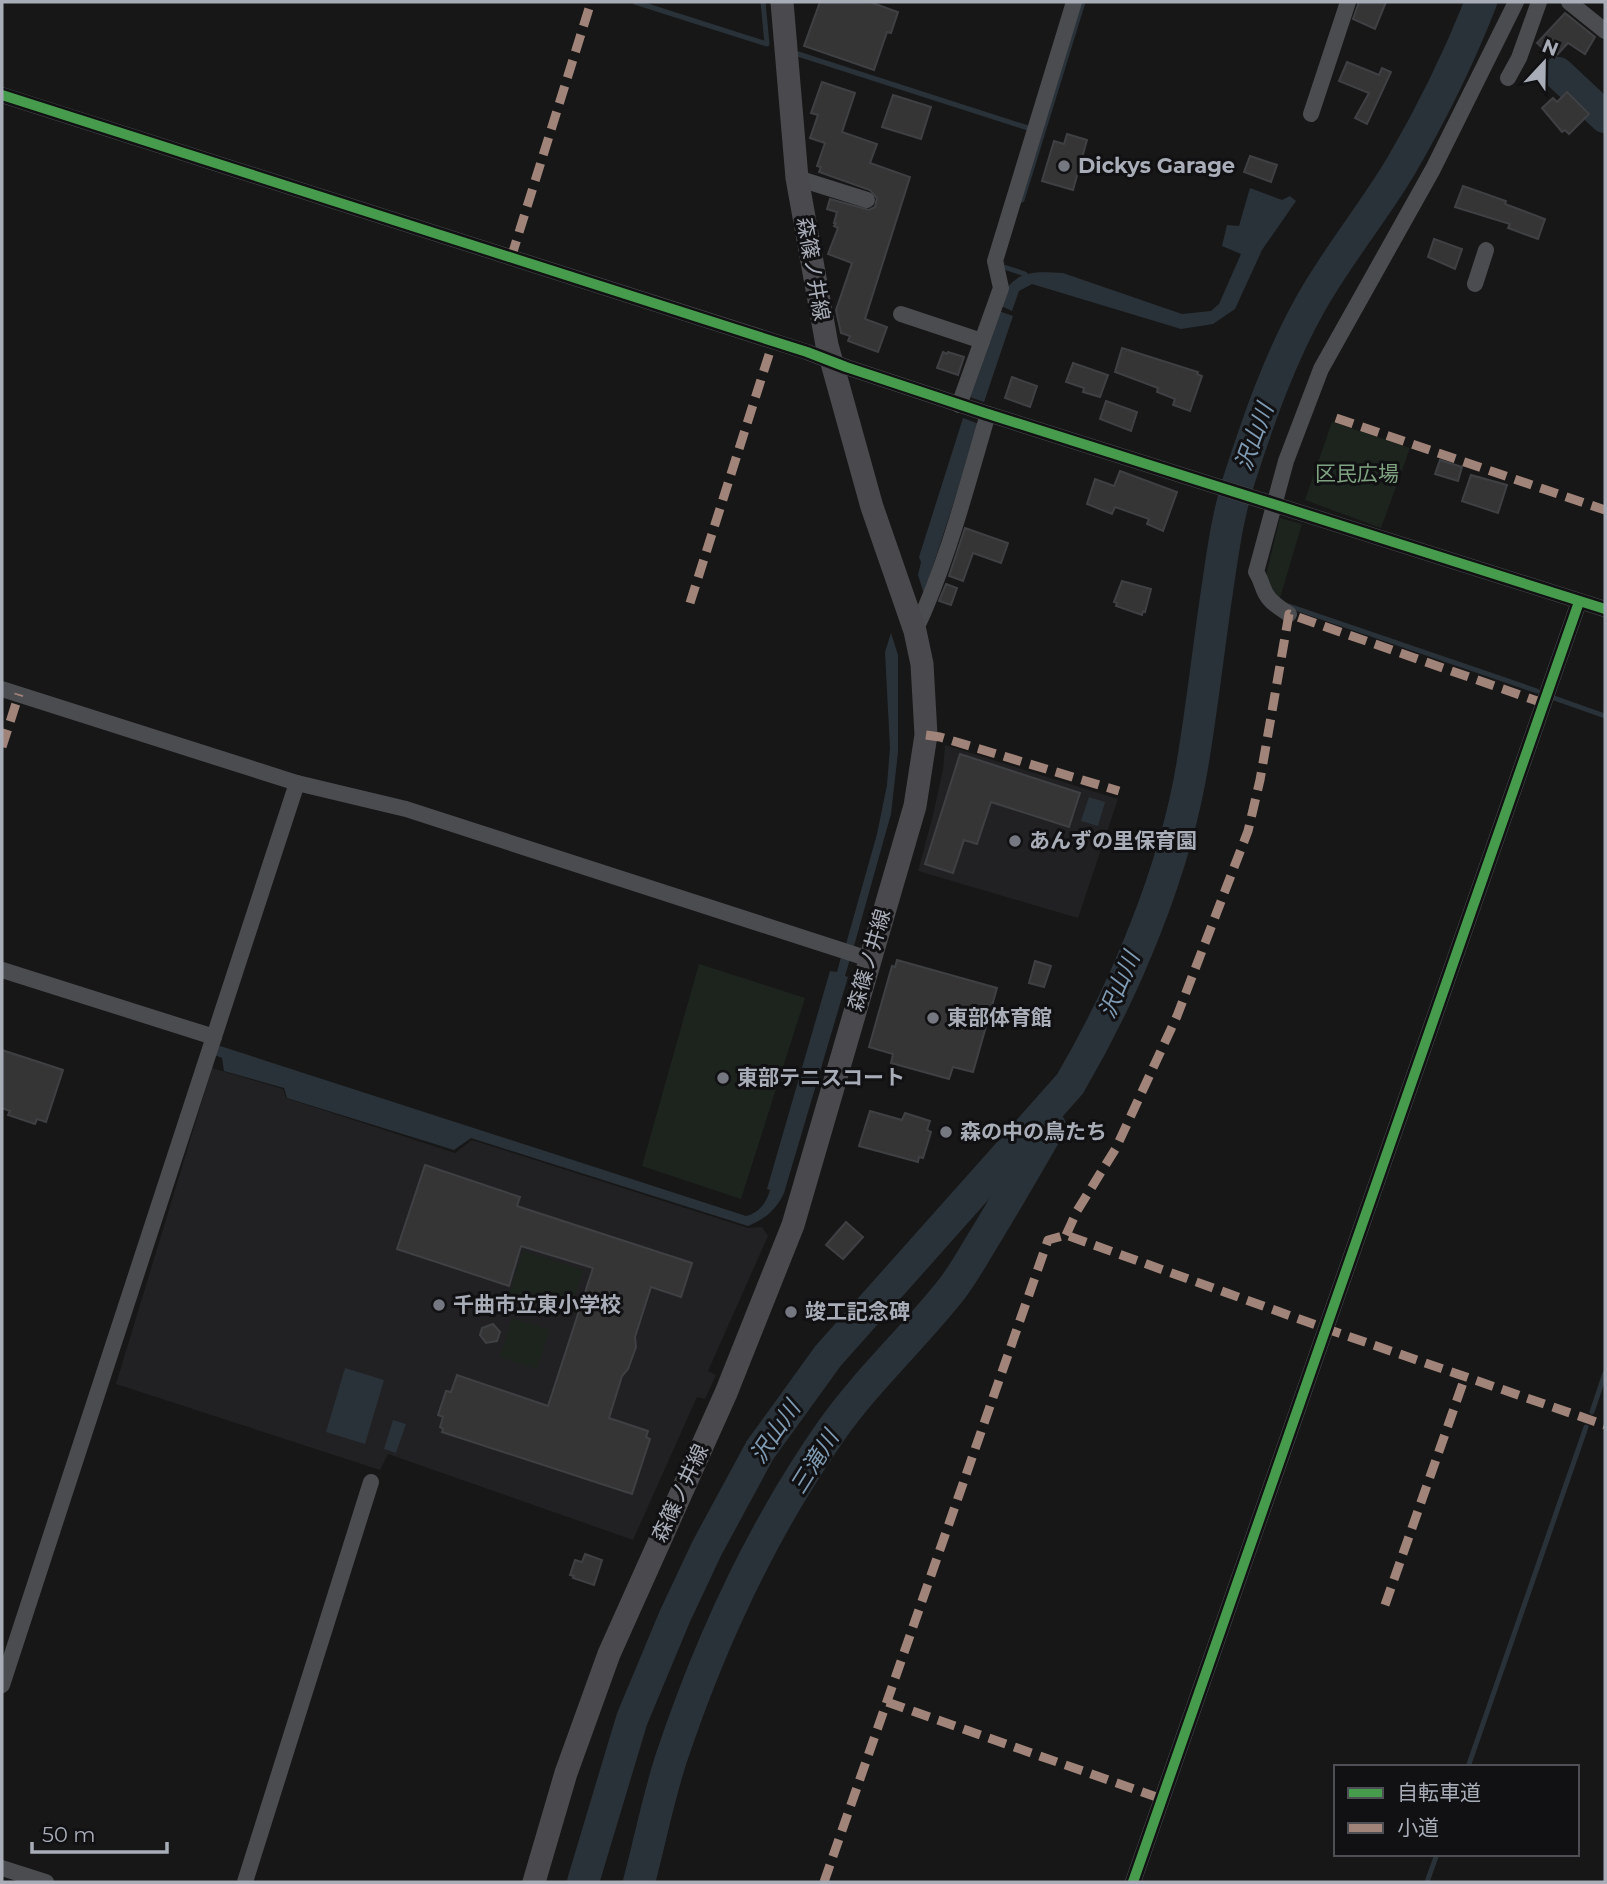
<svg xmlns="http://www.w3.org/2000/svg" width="1607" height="1884" font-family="Montserrat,'Noto Sans JP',sans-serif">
	<rect width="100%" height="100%" fill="#171717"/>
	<g fill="#212123">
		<polygon points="945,745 1118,799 1078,918 918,871 933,815 943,769"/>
		<polygon points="212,1068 283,1089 286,1098 455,1153 472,1140 748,1228 762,1227 768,1236 708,1371 716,1375 705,1399 697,1397 633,1540 388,1454 380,1470 116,1384"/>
	</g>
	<g fill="#1d241e">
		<polygon points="1332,422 1410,448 1381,528 1305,500"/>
		<polygon points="1280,518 1302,524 1279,601 1272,593 1266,575"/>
		<polygon points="699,964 805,998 741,1199 642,1166"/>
		<polygon points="523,1251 583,1270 569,1313 509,1294"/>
		<polygon points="512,1318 549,1330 537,1369 500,1357"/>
	</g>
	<g fill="#2a3239">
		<path d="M1250,188L1282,200L1290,196L1296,201L1262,250L1235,309L1213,324L1181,329L1032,284L1019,291L1012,311L997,304C1014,271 1028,271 1063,273L1182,314L1211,311L1219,304L1241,254L1222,246L1227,225L1239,226Z"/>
		<polygon points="996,310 1013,316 984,402 967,396"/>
		<polygon points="963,418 979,424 924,594 918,575 921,562 919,557"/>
		<polygon points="891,633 898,655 898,752 891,814 854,946 846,944 877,834 887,785 890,748 885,652"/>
		<polygon points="1089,797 1105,802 1098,826 1081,821"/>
		<path d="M841,957L850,959L845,976L848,977L784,1193C776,1210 765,1219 748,1226L471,1138L454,1150L287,1098L284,1088L224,1071L222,1058L215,1055L217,1045L746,1216C759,1213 767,1202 770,1190L767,1189L830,971L837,972Z"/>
		<polygon points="345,1368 384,1380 365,1444 326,1432"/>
		<polygon points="393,1420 406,1424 396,1453 384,1449"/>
	</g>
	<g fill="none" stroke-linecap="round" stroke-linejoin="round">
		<g stroke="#2a3239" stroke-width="5">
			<polyline points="635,2 767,44 763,2"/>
			<polyline points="798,54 1031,129"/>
			<polyline points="1022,200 1083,2"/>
			<polyline points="1002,263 1001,266 1025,274"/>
			<polyline points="1289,606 1537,691"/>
			<polyline points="1554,698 1605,716"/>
			<polyline points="1592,1412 1605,1373"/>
			<polyline points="1468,1767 1586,1427"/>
			<polyline points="1427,1882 1437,1854"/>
		</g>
		<g stroke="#2a3239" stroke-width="32">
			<polyline points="1558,73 1605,117"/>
			<path d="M583,1882L632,1719L675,1616L707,1548L760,1450L828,1356L1070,1084C1125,990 1176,869 1193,761C1202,707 1208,653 1216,598C1222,558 1227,516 1240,477C1259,418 1280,358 1311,303C1338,255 1373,213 1401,166C1432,113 1459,58 1481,2"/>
			<path d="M639,1882C650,1841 658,1799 671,1759C709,1645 762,1530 831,1431C867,1380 913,1338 951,1290C962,1276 971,1260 980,1245C1004,1206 1027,1166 1050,1126"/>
		</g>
	</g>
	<g fill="#353536" stroke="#3f4043" stroke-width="2">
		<polygon points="820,2 870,2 898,12 891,33 887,32 874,70 804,46"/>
		<polygon points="1359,2 1386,2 1375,29 1353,19"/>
		<polygon points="1565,13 1595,37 1585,54 1568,43 1554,58 1537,43"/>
		<polygon points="1347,62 1379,75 1382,68 1391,72 1367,124 1355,118 1369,93 1339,81"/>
		<polygon points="822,82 855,93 842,132 877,144 870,163 910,177 865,319 887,327 878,352 848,341 850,336 841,333 836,310 852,263 828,254 838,228 834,226 836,223 834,223 837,212 827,209 830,199 869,210 875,207 877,198 870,190 819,172 821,167 817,166 825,143 810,138 818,115 811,113"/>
		<polygon points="1567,92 1589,114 1569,134 1565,130 1562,132 1542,108 1553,98 1557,102"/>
		<polygon points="893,95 931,107 921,139 882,127"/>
		<polygon points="1067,134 1087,140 1073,190 1042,181 1054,141 1064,144"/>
		<polygon points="1250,156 1277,165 1271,182 1244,172"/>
		<polygon points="1463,186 1506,201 1505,204 1545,219 1538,239 1508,228 1510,224 1455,207"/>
		<polygon points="1434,239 1462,249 1455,269 1428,257"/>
		<polygon points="1122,348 1198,372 1197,374 1202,376 1190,411 1173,405 1175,399 1157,392 1158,388 1115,372"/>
		<polygon points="943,352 947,354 948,352 964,357 958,375 937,368"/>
		<polygon points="1073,363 1108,375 1100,397 1083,392 1084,388 1066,382"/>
		<polygon points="1012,377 1037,386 1030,407 1005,398"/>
		<polygon points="1106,401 1137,412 1131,431 1100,419"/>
		<polygon points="1440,460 1462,467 1458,481 1435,474"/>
		<polygon points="1120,471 1177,492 1163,531 1147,524 1149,519 1115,507 1112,514 1087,504 1095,479 1114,486"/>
		<polygon points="1471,475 1507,485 1498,513 1462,501"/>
		<polygon points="965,528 1008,543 1001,563 973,553 963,581 949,576"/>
		<polygon points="1122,581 1151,589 1145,612 1143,611 1142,615 1116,606 1117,603 1114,602"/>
		<polygon points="946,584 957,588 951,605 939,601"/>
		<polygon points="960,754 1080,793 1069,827 991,802 977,844 964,840 953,873 925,864"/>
		<polygon points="897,960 997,988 973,1072 953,1067 949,1079 891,1063 893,1054 869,1047 892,966 895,967"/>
		<polygon points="1035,961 1051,966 1044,987 1029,983"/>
		<polygon points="2,1050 63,1070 46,1122 37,1119 35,1124 8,1115 10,1111 2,1108"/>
		<polygon points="870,1111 902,1120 905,1113 930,1121 927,1130 931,1132 923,1158 919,1157 918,1162 859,1146"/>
		<polygon points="425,1165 520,1197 517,1206 692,1263 681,1297 651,1287 635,1337 636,1347 628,1369 622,1376 609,1418 648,1431 646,1437 650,1439 632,1494 442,1432 443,1429 440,1427 443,1417 438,1415 446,1391 451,1392 457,1375 548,1406 593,1268 521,1246 509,1286 397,1249"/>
		<polygon points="846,1222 863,1237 843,1259 826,1245"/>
		<polygon points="493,1324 500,1332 497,1341 486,1343 480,1335 482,1328"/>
		<polygon points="585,1554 602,1560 594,1585 573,1578 574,1576 570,1575 575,1560 582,1562"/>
	</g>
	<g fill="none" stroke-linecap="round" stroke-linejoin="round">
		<g stroke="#4b4c50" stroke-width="16">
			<polyline points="1569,2 1605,31"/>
			<polyline points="1508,78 1519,58 1539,2"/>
			<polyline points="2,95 807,352 846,367 985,413 1605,609"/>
			<polyline points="1311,114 1348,2"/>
			<polyline points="797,178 867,200"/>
			<polyline points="1475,284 1486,250"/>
			<polyline points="901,314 982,341"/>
			<polyline points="959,405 1001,288 995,261 1074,2"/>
			<path d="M1289,614C1281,609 1271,603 1266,594C1262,587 1261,579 1256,572L1286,461L1321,369L1433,169L1516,2"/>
			<path d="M915,631C947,564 967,485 988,414"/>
			<polyline points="2,689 297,783 406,809 869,959"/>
			<polyline points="2,970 214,1037"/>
			<polyline points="2,1685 297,783"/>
			<polyline points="2,1868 46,1882"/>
			<polyline points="245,1882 371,1482"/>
			<polyline points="1133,1882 1579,602"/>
		</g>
		<polyline stroke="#4a4a4e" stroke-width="23" points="534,1882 566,1773 609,1654 726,1393 793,1225 915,806 926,735 922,664 915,631 872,507 827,345 797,178 782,2"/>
		<g stroke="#a18479" stroke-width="9" stroke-dasharray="18 9" stroke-linecap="butt">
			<polyline points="511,258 591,2"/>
			<polyline points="1336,418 1605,510"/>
			<polyline points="690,603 773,342"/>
			<polyline points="926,735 940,737 1119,791"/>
			<polyline points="2,747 19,694"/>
			<polyline points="1066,1235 1077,1211 1116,1148 1177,1016 1248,831 1260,780 1289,614 1543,703"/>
			<polyline points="1385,1605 1465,1377"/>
			<polyline points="887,1702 1162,1799"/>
			<polyline points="824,1882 1048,1240 1066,1235 1327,1329 1605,1425"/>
		</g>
		<g stroke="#111113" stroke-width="15">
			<g id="cycleway">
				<polyline points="2,95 807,352 846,367 985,413 1605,609"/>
				<polyline points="1133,1882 1579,602"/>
			</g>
		</g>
		<use href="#cycleway" stroke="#469c4c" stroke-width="10"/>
	</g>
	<g fill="#757880" stroke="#111113" stroke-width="2.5">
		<circle cx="1064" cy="166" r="7"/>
		<circle cx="1015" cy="841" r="7"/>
		<circle cx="933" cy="1018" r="7"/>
		<circle cx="723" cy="1078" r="7"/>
		<circle cx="946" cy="1132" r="7"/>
		<circle cx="439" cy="1305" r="7"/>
		<circle cx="791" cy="1312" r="7"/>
	</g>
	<g text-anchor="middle" stroke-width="6" stroke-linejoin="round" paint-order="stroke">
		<g font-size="21" font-weight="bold" fill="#a8adb8" stroke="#111113" text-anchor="start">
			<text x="1078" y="173">Dickys Garage</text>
			<text x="1029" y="848">あんずの里保育園</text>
			<text x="947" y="1025">東部体育館</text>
			<text x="737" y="1085">東部テニスコート</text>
			<text x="960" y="1139">森の中の鳥たち</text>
			<text x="453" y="1312">千曲市立東小学校</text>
			<text x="805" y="1319">竣工記念碑</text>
		</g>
		<g font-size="21" fill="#a8adb8" stroke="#111113">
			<text transform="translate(813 269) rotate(80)" y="7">森篠ノ井線</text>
			<text transform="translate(869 960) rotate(-74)" y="7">森篠ノ井線</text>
			<text transform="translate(680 1493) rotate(-65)" y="7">森篠ノ井線</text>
		</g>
		<g font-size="21" fill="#7fa381" stroke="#111113">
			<text x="1357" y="481">区民広場</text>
		</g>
		<g font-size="23" font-style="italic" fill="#7f9bb3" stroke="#111113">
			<text transform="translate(1254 437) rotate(-70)" y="8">沢山川</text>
			<text transform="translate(1119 985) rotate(-67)" y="8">沢山川</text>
			<text transform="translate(775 1432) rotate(-56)" y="8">沢山川</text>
			<text transform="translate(814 1462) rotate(-58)" y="8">三滝川</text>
		</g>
	</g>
	<rect width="1607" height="1884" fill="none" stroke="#a8adb8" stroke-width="7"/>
	<rect x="1334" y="1765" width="245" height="91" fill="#111113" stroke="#4d4f55" stroke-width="2"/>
	<rect x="1348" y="1788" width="35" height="10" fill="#469c4c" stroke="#4d4f55" stroke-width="2"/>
	<text x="1397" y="1800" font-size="21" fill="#a8adb8">自転車道</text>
	<rect x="1348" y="1823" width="35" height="10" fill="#a18479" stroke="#4d4f55" stroke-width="2"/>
	<text x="1397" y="1835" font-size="21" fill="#a8adb8">小道</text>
	<g transform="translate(1544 63) rotate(22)" stroke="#111113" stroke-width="5" paint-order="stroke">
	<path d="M0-5L12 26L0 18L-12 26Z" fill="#a8adb8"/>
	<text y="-10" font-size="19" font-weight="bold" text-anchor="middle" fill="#a8adb8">N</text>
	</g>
	<path d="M32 1842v10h135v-10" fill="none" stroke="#a8adb8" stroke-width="3.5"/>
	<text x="42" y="1842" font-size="21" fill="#a8adb8" stroke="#111113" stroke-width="5" paint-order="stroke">50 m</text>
</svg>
